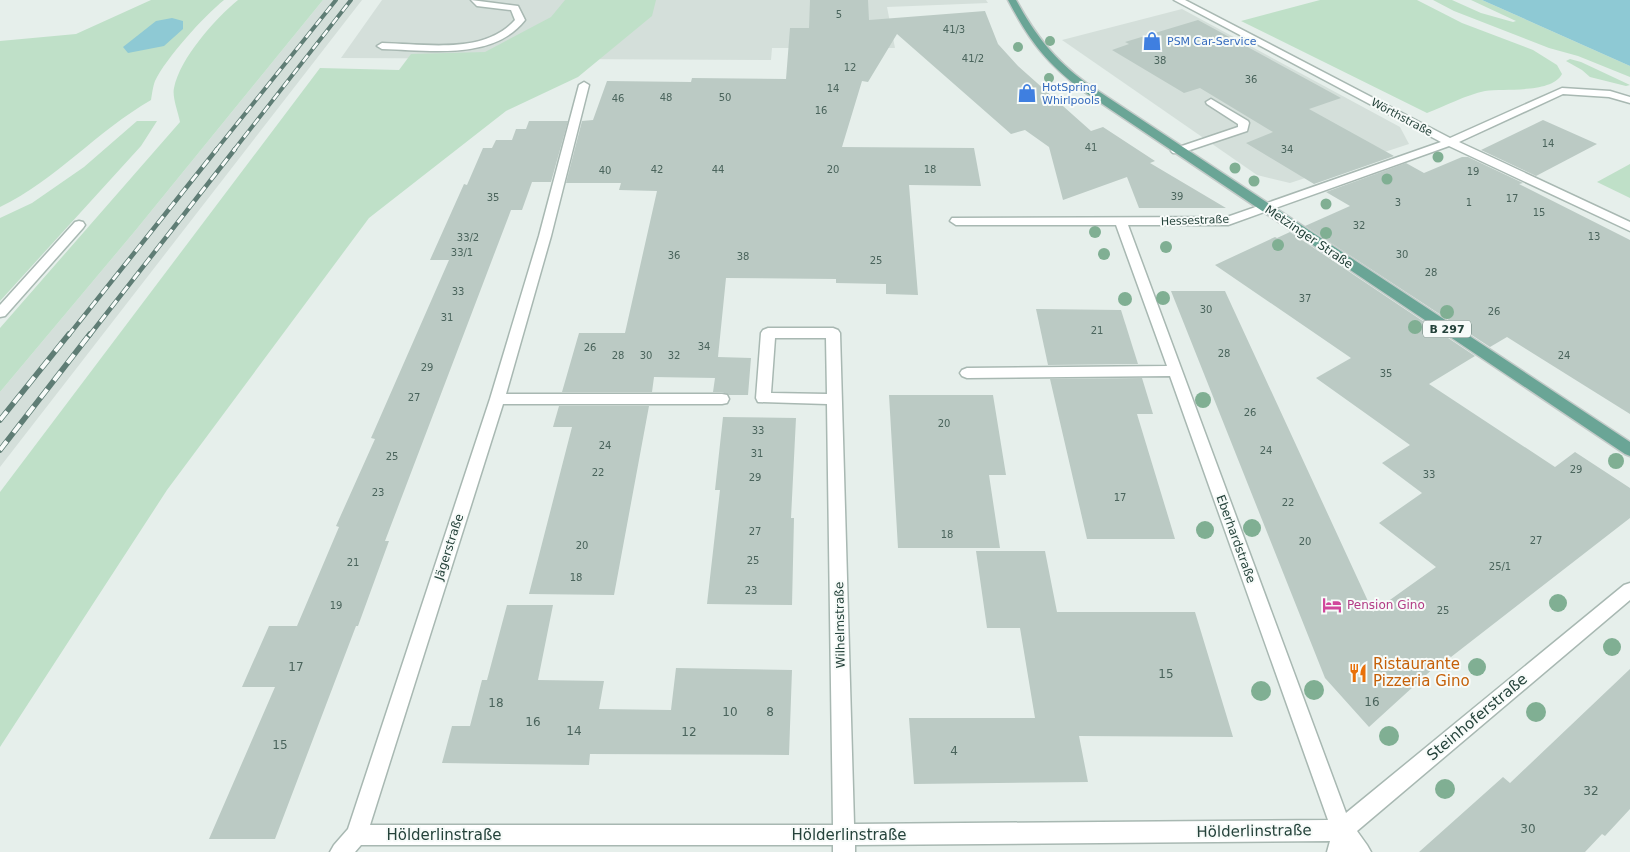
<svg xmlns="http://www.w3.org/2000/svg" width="1630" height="852" font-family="'DejaVu Sans',sans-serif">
	<rect width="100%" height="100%" fill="#e6efeb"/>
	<g fill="#d4dfda">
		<polygon points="323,0 362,0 0,467 0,392 135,231"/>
		<polygon points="382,0 986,0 988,3 887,7 895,48 772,48 771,60 341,58"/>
		<polygon points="1182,9 1400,127 1409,144 1290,183 1257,175 1062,40"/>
	</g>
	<g fill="#bfe0c8">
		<path d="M151,0H224C204,16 166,58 155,81C153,86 152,94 151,100C97,131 56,180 0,207V41L76,34Z"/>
		<path d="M238,0H323L135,231L0,392V328L180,122C178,112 172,97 174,88C180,58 215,19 238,0Z"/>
		<polygon points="565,0 656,0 652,16 578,77 506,111 369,218 167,490 0,747 0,492 320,68 399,70 411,54 485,52 551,17"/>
		<path d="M1320,0H1417L1462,23L1533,50L1557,65L1562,74C1551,94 1505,88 1485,91C1466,95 1445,106 1427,113L1241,21Z"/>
		<polygon points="1433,0 1452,0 1481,13 1513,22 1516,21 1471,0 1482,0 1630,66 1630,77 1578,56 1549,48 1454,11"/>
		<polygon points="1570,59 1581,62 1630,85 1626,86 1590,77 1582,70 1566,61"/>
		<polygon points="137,121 157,121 141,146 0,301 0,218 32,203 84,167"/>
		<polygon points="1630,164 1630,198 1597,182"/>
	</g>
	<g fill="#8ec9d4">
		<polygon points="1482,0 1630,0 1630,66"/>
		<polygon points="172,18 183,21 183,29 164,46 128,53 123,47 156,21"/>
	</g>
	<g fill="#bbcac4">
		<polygon points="810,0 868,0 869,20 985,11 998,44 1018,66 1091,131 1103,127 1155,161 1150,163 1226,208 1139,208 1127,177 1063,200 1049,147 1025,130 1011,134 897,34 868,82 862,81 842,147 974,148 981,186 909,185 918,295 886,294 886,284 836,283 836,279 726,278 718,357 751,358 748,395 729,395 722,392 713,392 715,378 654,377 652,392 562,392 579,333 625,333 657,191 619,190 621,183 566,183 582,121 593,120 607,81 691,82 692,78 786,79 790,28 809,28"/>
		<polygon points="1198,20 1341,98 1309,109 1394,156 1314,184 1246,143 1273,132 1200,88 1184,93 1112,50 1129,44 1125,42"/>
		<polygon points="1543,120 1597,144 1536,176 1481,150"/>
		<polygon points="529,121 568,121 551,182 532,182 522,210 511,210 385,541 389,541 358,626 356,626 275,839 209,839 275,687 242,687 269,626 297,626 339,527 336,526 375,439 371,438 449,260 430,260 464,184 467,185 483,148 492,148 496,140 512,140 516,129 526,129"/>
		<polygon points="1462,157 1468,157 1523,183 1519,184 1630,240 1630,414 1507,337 1490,347 1305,226 1350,206 1326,192 1406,163 1424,173"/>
		<polygon points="1290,232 1475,356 1429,384 1555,467 1575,452 1630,488 1630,518 1451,657 1448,655 1369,727 1325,678 1171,291 1225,291 1373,612 1436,567 1379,523 1422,493 1382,463 1410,445 1316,378 1351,358 1215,265 1275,237 1277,238"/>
		<polygon points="1036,309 1121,310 1138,364 1048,365"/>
		<polygon points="1142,378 1153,414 1137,414 1175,539 1087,539 1050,379"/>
		<polygon points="889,395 993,395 1006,475 989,475 1000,548 898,548"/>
		<polygon points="559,406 649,406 614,595 529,594 572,427 553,427"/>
		<polygon points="723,417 796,418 791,518 794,518 792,605 707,604 720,490 715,490"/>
		<polygon points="976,551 1045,551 1057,612 1195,612 1233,737 1079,736 1088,782 914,784 909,718 1035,718 1020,628 987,628"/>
		<polygon points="507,605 553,605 538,680 604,681 599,709 671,710 676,668 792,670 789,755 590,754 589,765 442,763 452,726 470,726 482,680 487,680"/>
		<polygon points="1630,669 1630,809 1605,836 1602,834 1585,852 1419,852 1503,777 1510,783"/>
	</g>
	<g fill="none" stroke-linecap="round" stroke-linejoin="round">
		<g stroke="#a8b8b2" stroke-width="3">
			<g id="minor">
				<path d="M471,0L518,6L525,20C493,61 428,50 382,49L377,46L382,43C425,44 484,55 515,20L511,10L477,6Z"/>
				<path d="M1174,0H1185L1450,138L1562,88L1610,91L1630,97V103L1609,97L1563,94L1459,142L1630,222V231L1449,146L1228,225H1128L1346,813L1624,585L1630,583V600L1357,831L1367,845L1371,852H1327L1330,841L855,845V852H833V845H361L355,852H330L334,845L348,829L490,399L539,236L579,85L584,82L589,85L551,236L506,394H722L727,395L729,399L727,403L722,404H503L370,825H833L827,404L758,402L756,398L761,333L763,330L768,328H833L838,330L840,333L854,824L1328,820L1170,376L967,378L962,376L960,373L962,370L967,368L1167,366L1116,225H956L950,221L952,218L1227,217L1441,142ZM775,338H826L827,394L771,393Z"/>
				<polygon points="1211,99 1248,121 1249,123 1247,131 1181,153 1173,153 1171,151 1173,149 1238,127 1238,124 1207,104 1206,102"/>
				<polygon points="79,221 83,222 85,225 83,228 5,316 0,317 0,305 75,222"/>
			</g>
		</g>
		<g stroke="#c2cac8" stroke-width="3">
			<path id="major" d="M1008,0H1016C1036,36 1053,58 1086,83L1630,442V456L1625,454L1086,93C1047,64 1030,42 1008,0Z"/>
		</g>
		<use href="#minor" fill="#fff" fill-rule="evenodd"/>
		<use href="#major" fill="#6aa596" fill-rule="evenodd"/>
		<g stroke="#5f7d75" stroke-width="4">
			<g id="rail-far2">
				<polyline points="216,150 336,0"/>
				<polyline points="234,150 351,0"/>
			</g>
		</g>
		<g stroke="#5f7d75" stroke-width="4.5">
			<g id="rail-far1">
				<polyline points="68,336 217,149"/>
				<polyline points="89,336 235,149"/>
			</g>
		</g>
		<g stroke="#5f7d75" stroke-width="5.5">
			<g id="rail">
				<polyline points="0,420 69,334"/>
				<polyline points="0,450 90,334"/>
			</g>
		</g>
		<use href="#rail-far2" stroke="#f7fbf9" stroke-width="2.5" stroke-dasharray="8" stroke-linecap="butt"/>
		<use href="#rail-far1" stroke="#f7fbf9" stroke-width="3" stroke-dasharray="9" stroke-linecap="butt"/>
		<use href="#rail" stroke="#f7fbf9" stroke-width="4" stroke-dasharray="11" stroke-linecap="butt"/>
	</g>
	<g fill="#80af93">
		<circle cx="1050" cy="41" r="5"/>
		<circle cx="1018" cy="47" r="5"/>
		<circle cx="1049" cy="78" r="5"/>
		<circle cx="1438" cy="157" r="5.5"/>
		<circle cx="1235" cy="168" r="5.5"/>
		<circle cx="1387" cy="179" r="5.5"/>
		<circle cx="1254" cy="181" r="5.5"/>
		<circle cx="1326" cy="204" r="5.5"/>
		<circle cx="1095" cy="232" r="6"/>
		<circle cx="1326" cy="233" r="6"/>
		<circle cx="1278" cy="245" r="6"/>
		<circle cx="1166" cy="247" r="6"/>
		<circle cx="1104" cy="254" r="6"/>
		<circle cx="1163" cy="298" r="7"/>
		<circle cx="1125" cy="299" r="7"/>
		<circle cx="1447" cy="312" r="7"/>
		<circle cx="1415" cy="327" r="7"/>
		<circle cx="1203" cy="400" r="8"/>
		<circle cx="1616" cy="461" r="8"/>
		<circle cx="1252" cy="528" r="9"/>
		<circle cx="1205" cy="530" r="9"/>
		<circle cx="1558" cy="603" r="9"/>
		<circle cx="1612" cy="647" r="9"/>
		<circle cx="1477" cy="667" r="9"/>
		<circle cx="1314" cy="690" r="10"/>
		<circle cx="1261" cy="691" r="10"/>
		<circle cx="1536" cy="712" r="10"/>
		<circle cx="1389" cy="736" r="10"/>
		<circle cx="1445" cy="789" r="10"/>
	</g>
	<defs>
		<g id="shop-bare" transform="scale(1.5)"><path d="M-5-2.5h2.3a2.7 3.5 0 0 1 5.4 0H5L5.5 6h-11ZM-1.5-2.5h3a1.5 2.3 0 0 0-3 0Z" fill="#3f7fe0" stroke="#f7fbf9" stroke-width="2.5" paint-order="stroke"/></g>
		<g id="hotel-bare" transform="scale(1.5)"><path d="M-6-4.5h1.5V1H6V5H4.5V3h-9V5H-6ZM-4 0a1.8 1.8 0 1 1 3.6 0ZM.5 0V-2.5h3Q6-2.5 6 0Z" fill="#d1479c" stroke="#f7fbf9" stroke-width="2.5" paint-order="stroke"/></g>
		<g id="restaurant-bare" transform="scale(1.5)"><path d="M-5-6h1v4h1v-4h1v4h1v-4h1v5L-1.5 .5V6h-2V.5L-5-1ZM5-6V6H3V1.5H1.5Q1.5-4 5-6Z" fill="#e8710a" stroke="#f7fbf9" stroke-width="2.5" paint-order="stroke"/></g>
	</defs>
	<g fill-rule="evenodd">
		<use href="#shop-bare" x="1152" y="41"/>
		<use href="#shop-bare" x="1027" y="93"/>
		<use href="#hotel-bare" x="1332" y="605"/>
		<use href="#restaurant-bare" x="1358" y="673"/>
	</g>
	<g text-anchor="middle" stroke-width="4" stroke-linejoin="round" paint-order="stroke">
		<g font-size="10" fill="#4a645c">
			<text x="839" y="18">5</text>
			<text x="954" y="33">41/3</text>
			<text x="973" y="62">41/2</text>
			<text x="1160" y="64">38</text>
			<text x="850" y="71">12</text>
			<text x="1251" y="83">36</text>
			<text x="833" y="92">14</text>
			<text x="666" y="101">48</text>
			<text x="725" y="101">50</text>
			<text x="618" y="102">46</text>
			<text x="821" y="114">16</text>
			<text x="1548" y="147">14</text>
			<text x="1091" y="151">41</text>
			<text x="1287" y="153">34</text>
			<text x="657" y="173">42</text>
			<text x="718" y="173">44</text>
			<text x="833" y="173">20</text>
			<text x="930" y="173">18</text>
			<text x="605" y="174">40</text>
			<text x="1473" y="175">19</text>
			<text x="1177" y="200">39</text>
			<text x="493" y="201">35</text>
			<text x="1512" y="202">17</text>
			<text x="1398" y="206">3</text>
			<text x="1469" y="206">1</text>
			<text x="1539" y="216">15</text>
			<text x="1359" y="229">32</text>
			<text x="1594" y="240">13</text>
			<text x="468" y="241">33/2</text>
			<text x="462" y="256">33/1</text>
			<text x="1402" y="258">30</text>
			<text x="674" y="259">36</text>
			<text x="743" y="260">38</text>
			<text x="876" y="264">25</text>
			<text x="1431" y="276">28</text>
			<text x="458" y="295">33</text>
			<text x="1305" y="302">37</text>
			<text x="1206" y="313">30</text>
			<text x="1494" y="315">26</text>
			<text x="447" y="321">31</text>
			<text x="1097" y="334">21</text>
			<text x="704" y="350">34</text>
			<text x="590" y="351">26</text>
			<text x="1224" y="357">28</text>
			<text x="618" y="359">28</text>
			<text x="646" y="359">30</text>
			<text x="674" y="359">32</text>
			<text x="1564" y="359">24</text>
			<text x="427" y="371">29</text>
			<text x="1386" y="377">35</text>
			<text x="414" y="401">27</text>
			<text x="1250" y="416">26</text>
			<text x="944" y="427">20</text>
			<text x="758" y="434">33</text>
			<text x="605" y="449">24</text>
			<text x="1266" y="454">24</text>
			<text x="757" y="457">31</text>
			<text x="392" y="460">25</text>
			<text x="1576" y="473">29</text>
			<text x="598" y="476">22</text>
			<text x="1429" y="478">33</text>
			<text x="755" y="481">29</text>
			<text x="378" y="496">23</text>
			<text x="1120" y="501">17</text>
			<text x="1288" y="506">22</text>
			<text x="755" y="535">27</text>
			<text x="947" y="538">18</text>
			<text x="1536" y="544">27</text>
			<text x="1305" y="545">20</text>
			<text x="582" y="549">20</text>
			<text x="753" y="564">25</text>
			<text x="353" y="566">21</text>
			<text x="1500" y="570">25/1</text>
			<text x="576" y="581">18</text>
			<text x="751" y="594">23</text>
			<text x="336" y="609">19</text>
			<text x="1443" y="614">25</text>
		</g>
		<g font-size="11" fill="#366cbe" stroke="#f7fbf9" text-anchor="start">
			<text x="1167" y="45">PSM Car-Service</text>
			<text x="1042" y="91">HotSpring<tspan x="1042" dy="13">Whirlpools</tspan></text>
		</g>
		<g font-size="11" fill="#24423a" stroke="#f7fbf9">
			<text transform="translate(1402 117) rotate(28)" y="4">Wörthstraße</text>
			<text transform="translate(1195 220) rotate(-2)" y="4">Hessestraße</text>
		</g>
		<rect fill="#f7fbf9" stroke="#637a73" stroke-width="1" x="1423" y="320.5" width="48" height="17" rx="4"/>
		<g font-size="11" font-weight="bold" fill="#24423a">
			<text x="1447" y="333">B 297</text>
		</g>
		<g font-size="12" fill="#24423a" stroke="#f7fbf9">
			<text transform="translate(1309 237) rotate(34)" y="4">Metzinger Straße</text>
			<text transform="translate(1236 539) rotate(70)" y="4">Eberhardstraße</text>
			<text transform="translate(449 547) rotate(-72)" y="4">Jägerstraße</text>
			<text transform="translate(840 625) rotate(-91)" y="4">Wilhelmstraße</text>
		</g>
		<g font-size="12" fill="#b23c85" stroke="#f7fbf9" text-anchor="start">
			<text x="1347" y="609">Pension Gino</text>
		</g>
		<g font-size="12" fill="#4a645c">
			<text x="296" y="671">17</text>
			<text x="1166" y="678">15</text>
			<text x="1372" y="706">16</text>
			<text x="496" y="707">18</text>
			<text x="730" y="716">10</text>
			<text x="770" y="716">8</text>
			<text x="533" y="726">16</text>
			<text x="574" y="735">14</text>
			<text x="689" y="736">12</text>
			<text x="280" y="749">15</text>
			<text x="954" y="755">4</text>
			<text x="1591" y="795">32</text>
			<text x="1528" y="833">30</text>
		</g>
		<g font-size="15" fill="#c56008" stroke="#f7fbf9" text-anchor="start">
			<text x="1373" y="669">Ristaurante<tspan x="1373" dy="17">Pizzeria Gino</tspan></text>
		</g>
		<g font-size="15" fill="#24423a" stroke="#f7fbf9">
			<text transform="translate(1477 717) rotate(-40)" y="5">Steinhoferstraße</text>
			<text transform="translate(1254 831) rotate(-1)" y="5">Hölderlinstraße</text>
			<text x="444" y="840">Hölderlinstraße</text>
			<text x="849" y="840">Hölderlinstraße</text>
		</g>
	</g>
</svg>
